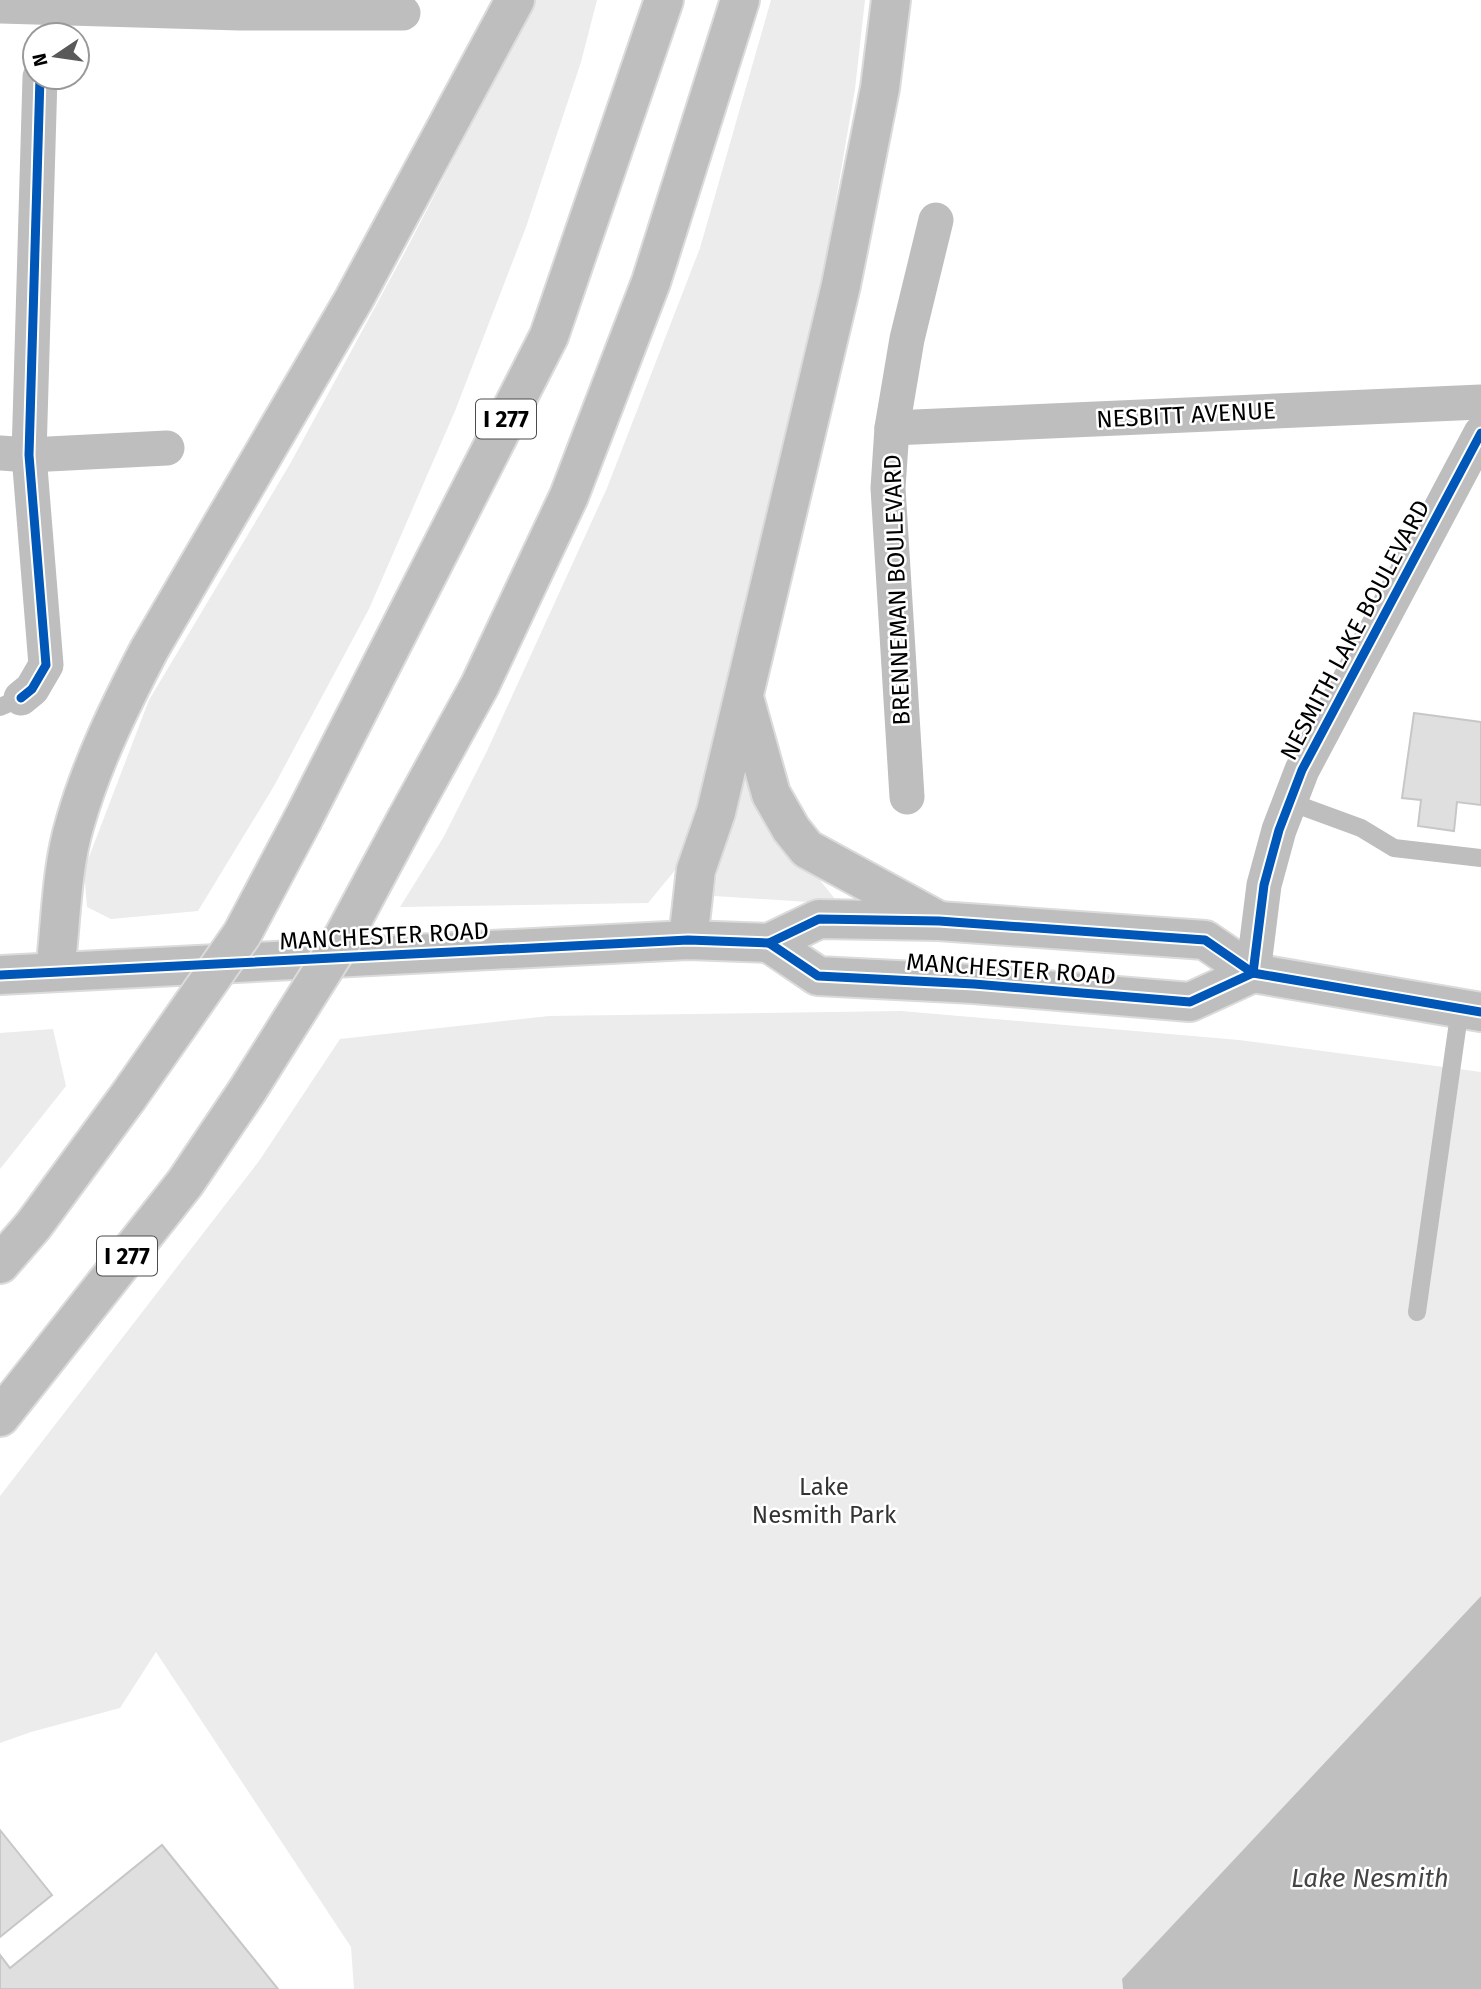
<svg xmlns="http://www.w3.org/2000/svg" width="1481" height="1989" font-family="'Fira Sans',sans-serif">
	<rect width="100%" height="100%" fill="#fff"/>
	<g fill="#ececec">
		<polygon points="536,0 597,0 581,62 526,227 455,411 369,609 274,786 198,911 111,919 87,907 84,870 149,700 290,464 406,250"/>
		<polygon points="771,0 865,0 855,89 816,316 724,689 710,781 690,852 648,903 400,907 443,838 487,751 607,488 700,248"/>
		<polygon points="745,774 770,826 797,863 819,879 839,904 714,896 719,860 737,781"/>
		<polygon points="901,1011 1239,1040 1481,1072 1481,1596 1122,1979 1123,1989 354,1989 351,1947 156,1652 120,1708 31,1732 0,1743 0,1496 259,1161 340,1039 549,1016"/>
		<polygon points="53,1029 66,1086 0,1169 0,1033"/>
	</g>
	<polygon fill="#bfbfbf" points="1481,1596 1481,1989 1123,1989 1122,1979"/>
	<g fill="#dfdfdf" stroke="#c7c7c7" stroke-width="2">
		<polygon points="1414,713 1481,722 1481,805 1457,802 1454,831 1418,826 1421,800 1402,798"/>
		<polygon points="0,1830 52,1895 0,1937"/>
		<polygon points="162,1845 278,1989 0,1989 0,1955 10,1968"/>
	</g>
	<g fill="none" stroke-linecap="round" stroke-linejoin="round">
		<g stroke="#dbdbdb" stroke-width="42">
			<g id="primary">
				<polyline points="769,943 818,976 974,984 1190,1002 1253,973"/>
				<polyline points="0,975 688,940 769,943 819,919 939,921 1205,940 1253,973 1481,1012"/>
			</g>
		</g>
		<g stroke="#dbdbdb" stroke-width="42">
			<g id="highway">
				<polyline points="745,701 771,794 791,829 807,849 939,921"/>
				<polyline points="407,818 480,685 569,496 651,282 740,0"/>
				<polyline points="303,819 549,336 664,0"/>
				<polyline points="688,940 696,870 716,812 841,285 880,88 891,0"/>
				<path d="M55,972C61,924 61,869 75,823C92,763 120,706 149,650L354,299L515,0"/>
				<polyline points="0,1264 33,1226 128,1097"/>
				<polyline points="0,1417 185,1183 247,1091"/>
			</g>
		</g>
		<g stroke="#bebebe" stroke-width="18">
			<polyline points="0,707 21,698"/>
			<polyline points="1290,802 1361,828 1394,848 1481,858"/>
			<polyline points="1417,1312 1460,1008"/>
		</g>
		<g stroke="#bebebe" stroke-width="35">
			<polyline points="0,6 240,13 403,13"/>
			<polyline points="892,428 1481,402"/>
			<polyline points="0,453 29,455 167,448"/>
			<polyline points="21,698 32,689 46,665 29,455 40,77"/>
			<polyline points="907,797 888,488 892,428 907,339 936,220"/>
			<polyline points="1253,973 1264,885 1279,830 1302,770 1481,433"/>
		</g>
		<use href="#primary" stroke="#bebebe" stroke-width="38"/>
		<use href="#highway" stroke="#bebebe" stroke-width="38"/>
		<g stroke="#dbdbdb" stroke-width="42" stroke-linecap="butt">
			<g id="highway-bridge">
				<polyline points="247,1091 340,943 407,818"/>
				<polyline points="128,1097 242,934 303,819"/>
			</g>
		</g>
		<use href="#highway-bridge" stroke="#bebebe" stroke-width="38"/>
		<g stroke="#fff" stroke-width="13">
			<g id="cycleway">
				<polyline points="21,698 32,689 46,665 29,455 40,77"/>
				<polyline points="769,943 818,976 974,984 1190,1002 1253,973"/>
				<polyline points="1253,973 1264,885 1279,830 1302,770 1481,433"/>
				<polyline points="0,975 688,940 769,943 819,919 939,921 1205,940 1253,973 1481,1012"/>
			</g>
		</g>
		<use href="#cycleway" stroke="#0057b8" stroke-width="9"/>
	</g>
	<g text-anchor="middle" stroke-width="5" stroke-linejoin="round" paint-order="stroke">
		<g fill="#fff" stroke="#4c4c4c" stroke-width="2">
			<rect x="476" y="399.5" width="60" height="39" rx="5"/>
			<rect x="97" y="1236.5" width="60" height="39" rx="5"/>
		</g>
		<g font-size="23" font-weight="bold" fill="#000">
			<text x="506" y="427">I 277</text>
			<text x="127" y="1264">I 277</text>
		</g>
		<g font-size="24" fill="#000" stroke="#fff">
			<text transform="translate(1186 415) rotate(-3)" y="8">NESBITT AVENUE</text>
			<text transform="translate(897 590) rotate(-92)" y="8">BRENNEMAN BOULEVARD</text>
			<text transform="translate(1355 630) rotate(-62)" y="8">NESMITH LAKE BOULEVARD</text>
			<text transform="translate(384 936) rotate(-3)" y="8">MANCHESTER ROAD</text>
			<text transform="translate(1011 969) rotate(4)" y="8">MANCHESTER ROAD</text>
		</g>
		<g font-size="24" fill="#333" stroke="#fff">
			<text x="824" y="1495">Lake<tspan x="824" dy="28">Nesmith Park</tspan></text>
		</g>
		<g font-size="26" font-style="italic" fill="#444" stroke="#fff">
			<text x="1370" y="1887">Lake Nesmith</text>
		</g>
	</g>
	<g transform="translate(56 56) rotate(257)"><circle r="33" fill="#ffffff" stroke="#999999" stroke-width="2"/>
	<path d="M0-5L12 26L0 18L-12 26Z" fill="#595959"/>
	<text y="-10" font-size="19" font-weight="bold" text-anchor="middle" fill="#000000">N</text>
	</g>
</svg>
